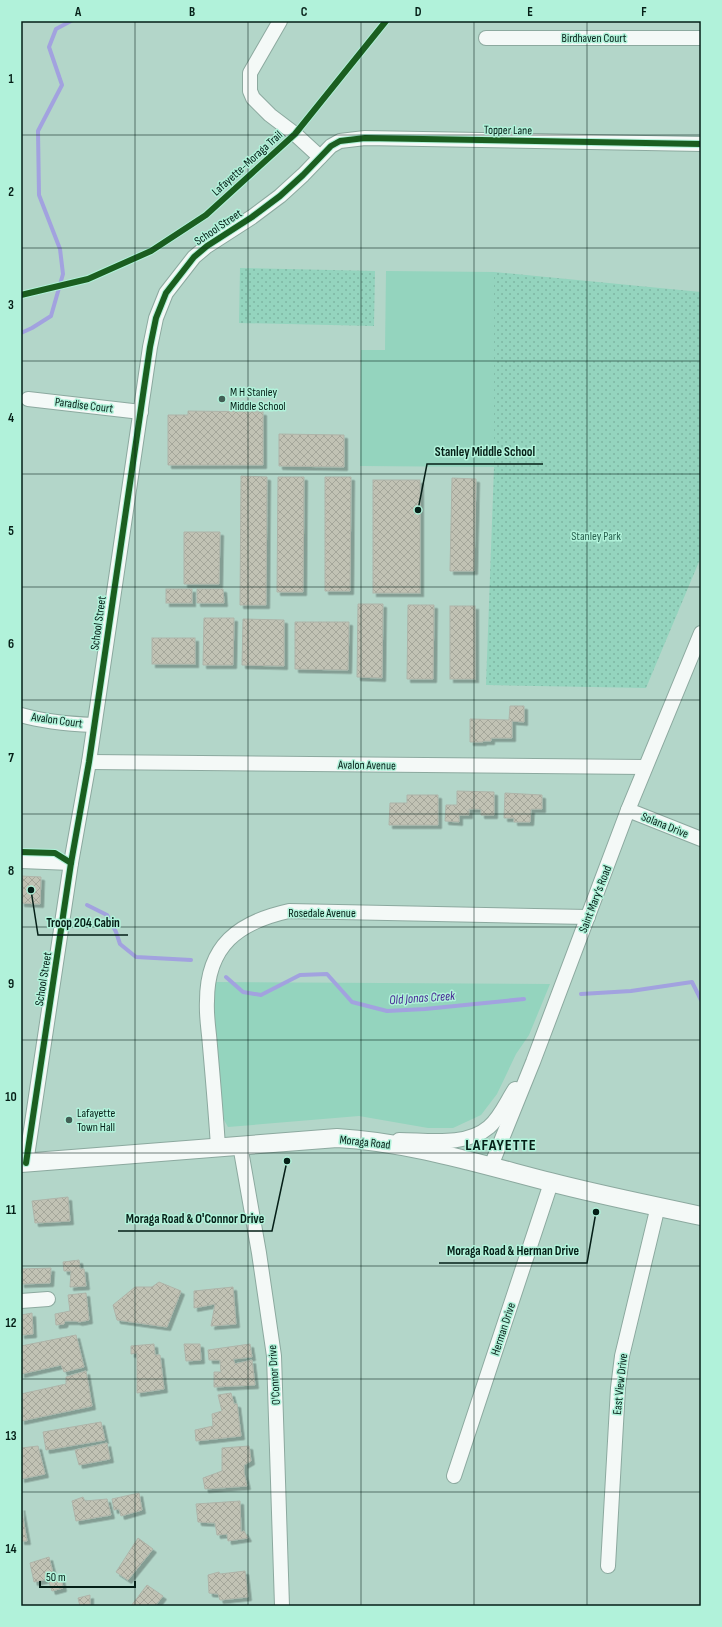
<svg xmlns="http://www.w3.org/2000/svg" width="722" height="1627" font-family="'Sofia Sans Condensed',sans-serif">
	<defs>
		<pattern id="park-dots" width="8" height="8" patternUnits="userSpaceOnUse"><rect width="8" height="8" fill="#94d4be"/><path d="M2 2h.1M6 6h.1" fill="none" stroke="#7eb6a3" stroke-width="1.8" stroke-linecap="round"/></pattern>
		<pattern id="building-cross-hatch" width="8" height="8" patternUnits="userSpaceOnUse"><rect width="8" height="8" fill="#c1c2b4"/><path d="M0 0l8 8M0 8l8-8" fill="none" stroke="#a4a69a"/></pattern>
		<filter id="shadow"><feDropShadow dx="3.5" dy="3.5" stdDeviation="0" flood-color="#0004"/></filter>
	</defs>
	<rect width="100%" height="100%" fill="#b3d6c9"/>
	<g fill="#94d4be">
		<polygon points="386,271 494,272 494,467 360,466 361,350 385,350"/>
		<polygon points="215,982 550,984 529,1035 516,1054 497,1094 481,1115 453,1128 428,1128 359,1116 228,1127 224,1120 214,1007"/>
	</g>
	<g fill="url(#park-dots)">
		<polygon points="240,268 375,271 374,326 239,323"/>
		<polygon points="494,272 701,292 701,557 646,688 486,685 494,467"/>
	</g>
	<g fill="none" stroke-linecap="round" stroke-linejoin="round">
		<g stroke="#a2a2df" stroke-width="4">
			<polyline points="21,333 32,328 51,316 63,274 60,249 39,195 38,131 62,85 49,47 56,29 71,21"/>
			<polyline points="87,905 107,915 116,932 120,944 136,957 191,960"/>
			<polyline points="226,977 243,992 261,995 300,975 327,974 352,1002 387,1011 425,1009 524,999"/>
			<polyline points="581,994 631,991 692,982 701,1000"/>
		</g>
	</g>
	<g fill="url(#building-cross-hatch)" stroke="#aeb4a9" filter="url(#shadow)">
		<polygon points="188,411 263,412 263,465 168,465 168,415 188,415"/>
		<polygon points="279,434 344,435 344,467 279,466"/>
		<polygon points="241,476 267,477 266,605 240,605"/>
		<polygon points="278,477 304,477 303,592 277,592"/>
		<polygon points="325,477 351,477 350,591 325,591"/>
		<polygon points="452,478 476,479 474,571 450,571"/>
		<rect x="373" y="480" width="47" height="113"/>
		<polygon points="184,532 220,532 219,584 184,584"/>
		<rect x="166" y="589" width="26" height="14"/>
		<polygon points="197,589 223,589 224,603 197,603"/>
		<polygon points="358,604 383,604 382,678 357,677"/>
		<polygon points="408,605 434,605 433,679 407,679"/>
		<rect x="450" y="606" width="25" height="73"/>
		<polygon points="204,618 234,618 233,665 203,665"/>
		<polygon points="243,619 284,620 284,666 242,665"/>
		<polygon points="295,622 349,622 348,670 295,669"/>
		<rect x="152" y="638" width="43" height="26"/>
		<polygon points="510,706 524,706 524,722 512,721 512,738 491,738 491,741 483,741 483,742 470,742 470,719 509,720"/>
		<polygon points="457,791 494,792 494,815 481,815 481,809 469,809 469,815 459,815 459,822 445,821 446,805 457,805"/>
		<polygon points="505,793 542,795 542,809 531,809 530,822 514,822 514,818 504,818"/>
		<polygon points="407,795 438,795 438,825 389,825 390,803 407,803"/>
		<polygon points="21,876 41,877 40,904 21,903"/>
		<polygon points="68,1197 70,1221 35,1223 32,1201"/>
		<polygon points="79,1260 80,1269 84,1269 86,1286 70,1287 71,1271 64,1271 63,1262"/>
		<polygon points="51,1268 50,1283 21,1284 21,1269"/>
		<polygon points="159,1282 181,1291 167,1327 117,1320 113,1305 135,1287 152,1287"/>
		<polygon points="233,1287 236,1324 211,1326 215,1304 194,1308 194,1291"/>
		<polygon points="86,1293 89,1320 79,1322 76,1321 65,1321 64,1324 56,1325 55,1314 70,1311 68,1295"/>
		<polygon points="32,1313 33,1334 21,1335 21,1315"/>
		<polygon points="76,1335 84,1367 64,1372 61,1365 21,1374 21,1346"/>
		<polygon points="154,1344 155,1355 160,1355 164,1389 137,1393 137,1353 131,1354 131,1346"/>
		<polygon points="184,1344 200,1344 201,1360 186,1361"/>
		<polygon points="250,1344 252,1357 233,1359 235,1364 252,1360 255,1385 214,1387 214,1372 221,1372 220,1360 209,1360 208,1350"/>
		<polygon points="86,1371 92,1406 21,1421 21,1394 66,1384 66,1377"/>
		<polygon points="231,1393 234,1404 237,1404 241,1436 196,1441 195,1430 213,1426 212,1414 222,1411 218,1395"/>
		<polygon points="101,1422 105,1440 46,1450 43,1432"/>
		<polygon points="107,1443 110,1459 79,1465 75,1450"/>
		<polygon points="38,1446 45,1474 21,1479 21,1448"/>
		<polygon points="249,1446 251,1461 244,1465 244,1473 247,1486 205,1489 203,1478 222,1471 222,1448"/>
		<polygon points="139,1493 142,1510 121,1516 119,1509 114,1510 112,1499"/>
		<polygon points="83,1497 85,1501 107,1499 111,1515 76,1521 72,1501"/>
		<polygon points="240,1501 241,1532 244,1531 248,1538 228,1541 227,1534 217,1535 215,1523 198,1522 196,1504"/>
		<polygon points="21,1507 27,1541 21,1541"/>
		<polygon points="138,1538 153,1549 128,1580 116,1572"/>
		<polygon points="49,1557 54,1577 61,1576 63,1588 52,1591 48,1579 34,1582 30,1563"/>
		<polygon points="245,1571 248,1597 220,1600 218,1594 209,1593 208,1575 219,1572 220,1574"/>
		<polygon points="147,1585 163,1596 155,1606 131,1606"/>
		<polygon points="90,1595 90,1605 80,1606 78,1598"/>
	</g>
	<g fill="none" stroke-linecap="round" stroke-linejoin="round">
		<g stroke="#8ca99f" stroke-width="16">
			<g id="minor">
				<polyline points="280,21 250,73 250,91 253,98 270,115 295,134 320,157"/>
				<polyline points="486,38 701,38"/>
				<polyline points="28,399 141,412"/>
				<path d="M21,715C44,722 70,724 94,725"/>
				<polyline points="89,762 645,767"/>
				<polyline points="628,810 701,839"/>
				<polyline points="21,861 71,863"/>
				<path d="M399,1140C427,1140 466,1147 489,1127C500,1118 507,1101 515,1089"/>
				<polyline points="240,1145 259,1253 274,1356 282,1606"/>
				<path d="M218,1147C216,1114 213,1080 210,1046C209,1031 206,1016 207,1001C207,945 239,922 289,911L588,917"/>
				<polyline points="26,1163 71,863 89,762 150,347 156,318 166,293 194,257 207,246 252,217 280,196 303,175 331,146 340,141 365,138 701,144"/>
				<polyline points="491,1166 533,1062 628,810 701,633"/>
				<polyline points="21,1301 48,1299"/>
				<polyline points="454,1476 551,1183"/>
				<polyline points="608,1566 618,1388 622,1356 658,1206"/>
			</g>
		</g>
		<g stroke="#8ca99f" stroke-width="20">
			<path id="major" d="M21,1163L337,1138C409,1142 480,1164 550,1182C600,1195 651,1205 701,1216"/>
		</g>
		<use href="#minor" stroke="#f4f9f7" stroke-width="14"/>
		<use href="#major" stroke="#f4f9f7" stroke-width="18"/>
		<g stroke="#b1f2da" stroke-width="8">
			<g id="cycleway">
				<polyline points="21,295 88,279 151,251 206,215 295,134 386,21"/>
				<polyline points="21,852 55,853 71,863"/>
				<polyline points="26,1163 71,863 89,762 150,347 156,318 166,293 194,257 207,246 252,217 280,196 303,175 331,146 340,141 365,138 701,144"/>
			</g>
		</g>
		<use href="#cycleway" stroke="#1b5e20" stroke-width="6"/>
	</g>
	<path fill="none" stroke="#051f17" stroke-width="1" stroke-opacity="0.55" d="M135,21V1606M248,21V1606M361,21V1606M474,21V1606M587,21V1606M21,135H701M21,248H701M21,361H701M21,474H701M21,587H701M21,700H701M21,814H701M21,927H701M21,1040H701M21,1153H701M21,1266H701M21,1379H701M21,1492H701"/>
	<g fill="#425f55" stroke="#b1f2da" stroke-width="1.5">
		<circle cx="222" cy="399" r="4"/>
		<circle cx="69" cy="1120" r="4"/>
	</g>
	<g text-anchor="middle" stroke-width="3" stroke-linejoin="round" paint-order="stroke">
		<g font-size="12" fill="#051f17" stroke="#b1f2da">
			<text x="594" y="42">Birdhaven Court</text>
			<text transform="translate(508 130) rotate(1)" y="4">Topper Lane</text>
			<text transform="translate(247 163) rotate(-42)" y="4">Lafayette-Moraga Trail</text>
			<text transform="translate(218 227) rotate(-34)" y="4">School Street</text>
			<text transform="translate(84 405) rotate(7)" y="4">Paradise Court</text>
			<text transform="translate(98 623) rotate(-82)" y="4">School Street</text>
			<text transform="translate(57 720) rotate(8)" y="4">Avalon Court</text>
			<text transform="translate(367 765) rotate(1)" y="4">Avalon Avenue</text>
			<text transform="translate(665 825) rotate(22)" y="4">Solana Drive</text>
			<text transform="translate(595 899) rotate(-69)" y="4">Saint Mary's Road</text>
			<text x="322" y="917">Rosedale Avenue</text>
			<text transform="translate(43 979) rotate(-81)" y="4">School Street</text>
			<text transform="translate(365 1142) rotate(6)" y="4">Moraga Road</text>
			<text transform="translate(503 1329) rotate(-72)" y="4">Herman Drive</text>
			<text transform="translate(274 1375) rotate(-94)" y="4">O'Connor Drive</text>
			<text transform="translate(620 1384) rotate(-84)" y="4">East View Drive</text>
		</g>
		<g font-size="12" fill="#051f17" stroke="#b1f2da" text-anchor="start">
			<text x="230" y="396">M H Stanley<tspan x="230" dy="14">Middle School</tspan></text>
			<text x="77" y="1117">Lafayette<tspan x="77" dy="14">Town Hall</tspan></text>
		</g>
		<g font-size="12" fill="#28604e" stroke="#b1f2da">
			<text x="596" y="540">Stanley Park</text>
		</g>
		<g font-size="13" font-style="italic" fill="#472794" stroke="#b1f2da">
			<text transform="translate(422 997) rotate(-4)" y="5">Old Jonas Creek</text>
		</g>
		<g font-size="16" font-weight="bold" letter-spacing="1" fill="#051f17" stroke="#b1f2da">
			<text x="501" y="1150">LAFAYETTE</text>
		</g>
	</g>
	<path fill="none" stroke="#051f17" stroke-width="1.5" d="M418 510L427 464H543M31 890L38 935H128M287 1161L272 1231H118M596 1212L587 1263H439"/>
	<g fill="#051f17" stroke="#b1f2da" stroke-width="1.5">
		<circle cx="418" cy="510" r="4"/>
		<circle cx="31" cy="890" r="4"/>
		<circle cx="287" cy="1161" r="4"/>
		<circle cx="596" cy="1212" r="4"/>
	</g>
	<g font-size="13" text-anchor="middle" font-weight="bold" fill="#051f17" stroke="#b1f2da" stroke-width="3" stroke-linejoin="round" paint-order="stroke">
		<text x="485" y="456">Stanley Middle School</text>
		<text x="83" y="927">Troop 204 Cabin</text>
		<text x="195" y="1223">Moraga Road &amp; O'Connor Drive</text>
		<text x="513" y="1255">Moraga Road &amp; Herman Drive</text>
	</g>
	<rect width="722" height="1627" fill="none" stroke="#b1f2da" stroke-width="44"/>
	<path d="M40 1581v6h95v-6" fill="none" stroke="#051f17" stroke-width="2"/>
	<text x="46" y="1581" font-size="12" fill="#051f17" stroke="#b1f2da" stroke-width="3" paint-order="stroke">50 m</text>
	<rect x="22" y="22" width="678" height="1583" fill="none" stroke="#051f17" stroke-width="1.5"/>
	<g font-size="13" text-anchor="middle" font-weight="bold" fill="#051f17">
		<text x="78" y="16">A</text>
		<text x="192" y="16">B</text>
		<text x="304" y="16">C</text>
		<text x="418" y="16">D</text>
		<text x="530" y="16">E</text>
		<text x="644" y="16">F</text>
		<text x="11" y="83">1</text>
		<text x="11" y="196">2</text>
		<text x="11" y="309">3</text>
		<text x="11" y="422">4</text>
		<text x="11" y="535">5</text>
		<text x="11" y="648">6</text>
		<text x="11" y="762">7</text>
		<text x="11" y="875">8</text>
		<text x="11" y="988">9</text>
		<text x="11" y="1101">10</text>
		<text x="11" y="1214">11</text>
		<text x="11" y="1327">12</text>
		<text x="11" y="1440">13</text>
		<text x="11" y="1553">14</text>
	</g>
</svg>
